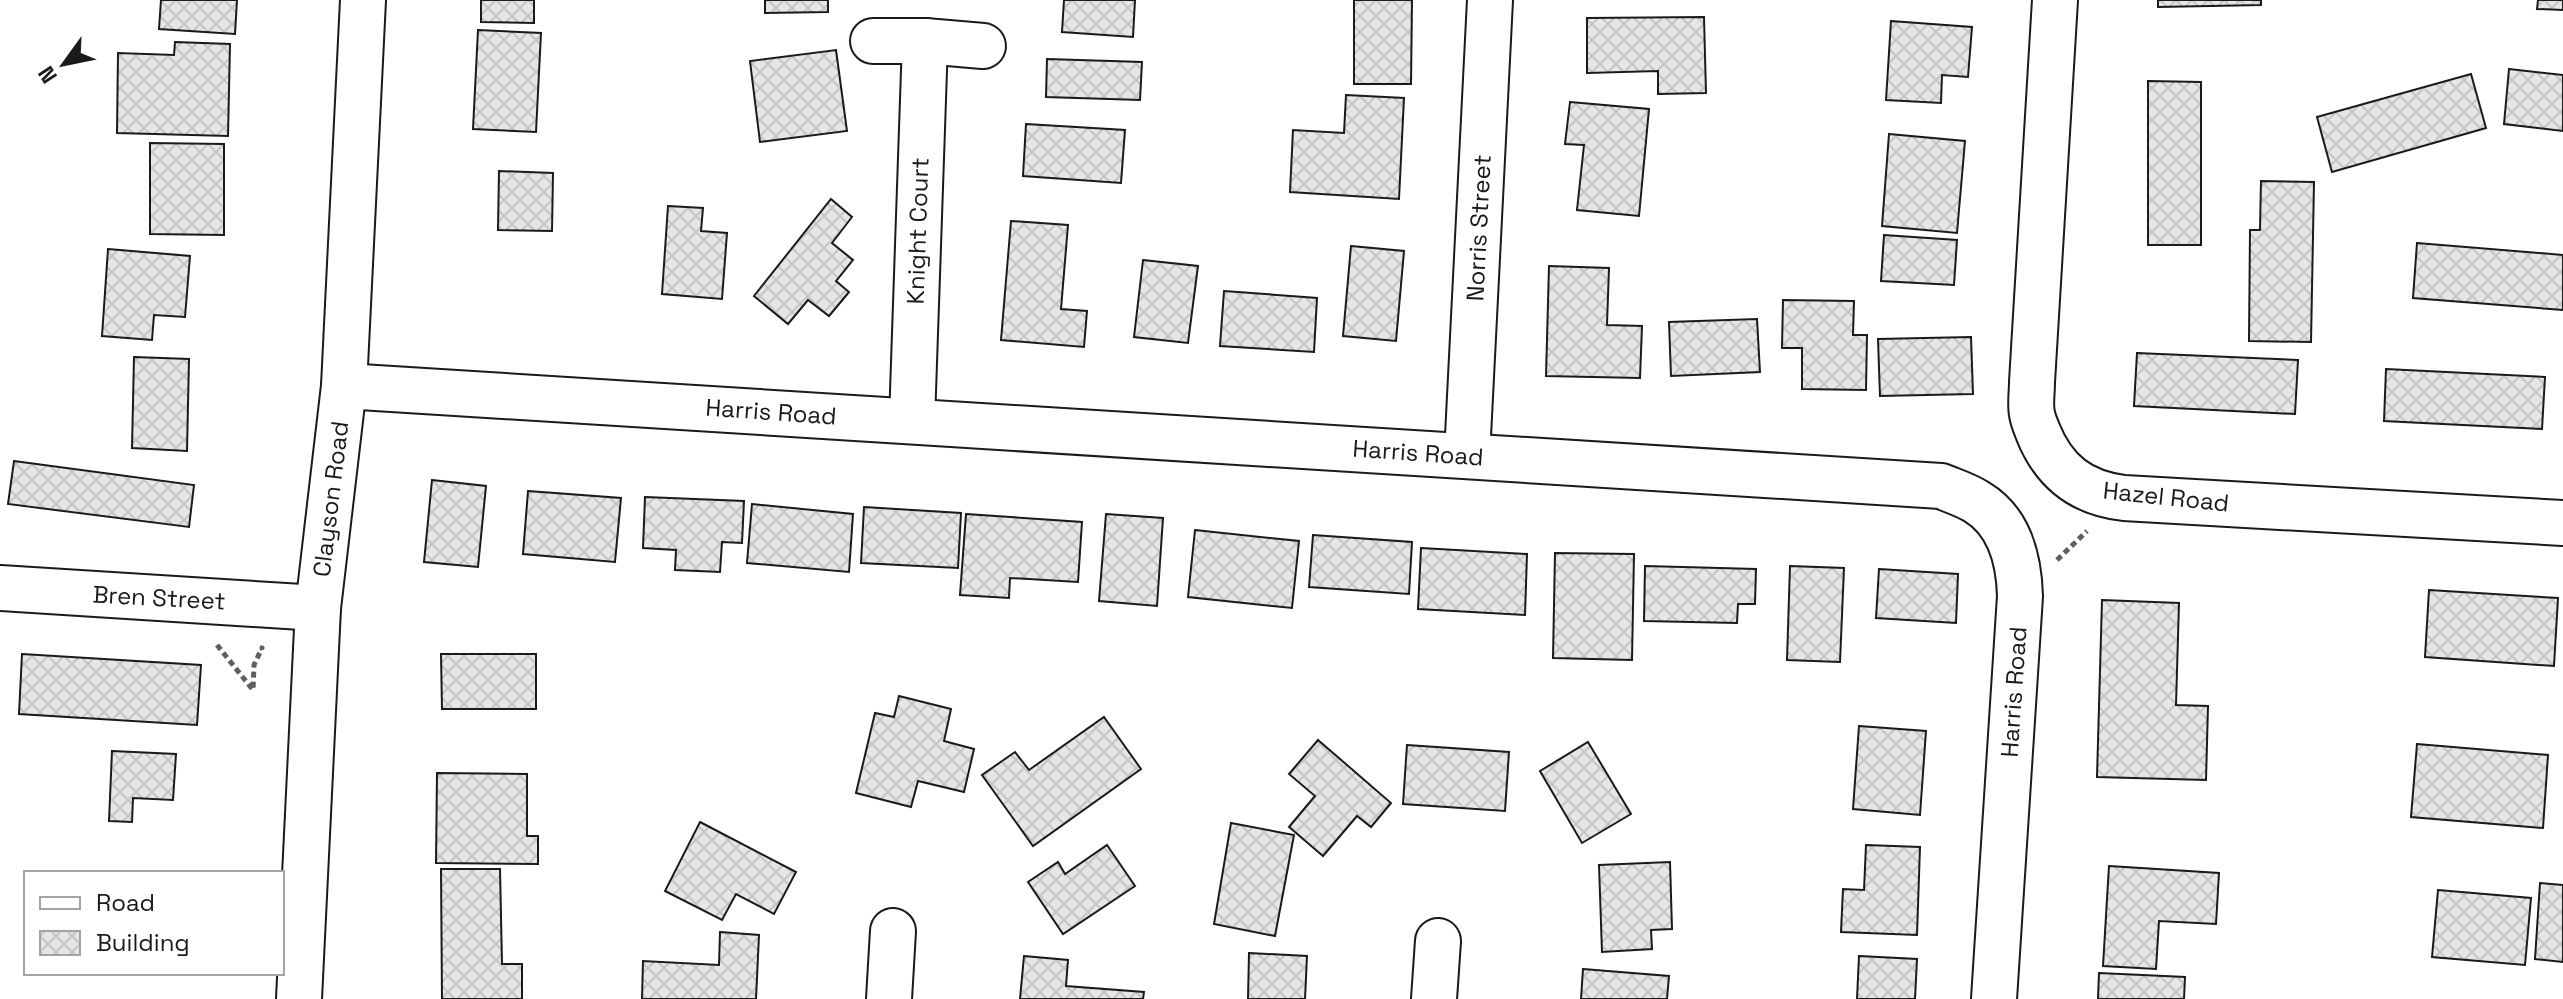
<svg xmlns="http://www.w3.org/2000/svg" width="2563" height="999" font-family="'Space Grotesk',sans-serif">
	<defs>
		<pattern id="building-cross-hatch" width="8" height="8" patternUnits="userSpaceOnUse" patternTransform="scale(2)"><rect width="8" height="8" fill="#e6e6e6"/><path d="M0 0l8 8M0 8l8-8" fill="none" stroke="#c5c5c5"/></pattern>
	</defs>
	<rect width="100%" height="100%" fill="#fff"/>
	<g fill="url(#building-cross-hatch)" stroke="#1a1a1a" stroke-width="2">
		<polygon points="161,0 237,0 235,34 159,29"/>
		<polygon points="481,0 534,0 534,23 481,22"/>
		<polygon points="765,0 828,0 828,12 765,13"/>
		<polygon points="1064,0 1135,0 1133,37 1062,32"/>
		<polygon points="1354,0 1412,0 1411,84 1354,84"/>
		<polygon points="2158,0 2261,0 2261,5 2158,7"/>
		<polygon points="2538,0 2563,0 2563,10 2537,9"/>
		<polygon points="1704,17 1706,93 1658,94 1658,71 1587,73 1587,18"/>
		<polygon points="1891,21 1972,27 1968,77 1942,75 1941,103 1886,100"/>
		<polygon points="478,30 541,33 536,132 473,129"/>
		<polygon points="175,42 230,44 228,136 117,133 118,53 174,55"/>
		<polygon points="836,50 847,131 760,142 750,61"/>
		<polygon points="1047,59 1142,62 1140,100 1046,97"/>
		<polygon points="2509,69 2563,75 2563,131 2504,124"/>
		<polygon points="2471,74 2486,128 2332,172 2317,117"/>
		<polygon points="2148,81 2201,82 2201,245 2148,245"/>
		<polygon points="1346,95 1404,98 1399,199 1290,192 1293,130 1344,133"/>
		<polygon points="1570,102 1649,109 1639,216 1577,210 1584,145 1565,144"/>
		<polygon points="1026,124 1125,130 1121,183 1023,176"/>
		<polygon points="1889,134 1965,141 1957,233 1882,226"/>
		<polygon points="150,143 224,144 224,235 150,234"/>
		<polygon points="499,171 553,173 552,231 498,230"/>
		<polygon points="2261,181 2314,182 2311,342 2249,341 2250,230 2260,230"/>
		<polygon points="831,199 852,217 832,243 853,260 836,281 849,292 829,316 808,300 788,324 754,296"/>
		<polygon points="668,206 703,208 701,231 727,233 722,299 662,294"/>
		<polygon points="1011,221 1068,225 1061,309 1087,311 1084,347 1001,340"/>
		<polygon points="1884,235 1957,240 1954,285 1881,281"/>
		<polygon points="2417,243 2563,255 2563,310 2413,298"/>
		<polygon points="1351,246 1404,251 1396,341 1343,336"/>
		<polygon points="108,249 190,256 185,317 154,315 152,340 102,336"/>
		<polygon points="1143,260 1198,266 1188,343 1134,337"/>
		<polygon points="1549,266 1609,268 1607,325 1642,326 1640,378 1546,376"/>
		<polygon points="1224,291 1317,298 1314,352 1220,346"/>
		<polygon points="1783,300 1854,301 1853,335 1867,335 1866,390 1802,389 1802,348 1782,348"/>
		<polygon points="1757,319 1760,372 1671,376 1669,322"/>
		<polygon points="1971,337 1973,394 1880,396 1878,339"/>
		<polygon points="2137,353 2298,360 2295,414 2134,406"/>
		<polygon points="134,357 189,359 187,451 132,448"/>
		<polygon points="2386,369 2545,377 2542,429 2384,421"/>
		<polygon points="14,461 194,485 189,527 8,504"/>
		<polygon points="432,480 486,486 478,567 424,562"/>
		<polygon points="528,491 621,498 615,562 523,554"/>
		<polygon points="645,497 744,501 742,543 722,542 720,572 675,570 676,550 643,548"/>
		<polygon points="752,504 853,514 849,572 747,563"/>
		<polygon points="864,507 961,513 958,568 861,563"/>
		<polygon points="966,514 1082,522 1078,582 1010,578 1009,598 960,595"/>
		<polygon points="1106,514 1163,518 1157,606 1099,601"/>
		<polygon points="1195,530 1299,541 1292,608 1188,597"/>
		<polygon points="1313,535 1412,542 1409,594 1309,587"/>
		<polygon points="1421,548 1527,554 1525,615 1418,609"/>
		<polygon points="1555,553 1634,554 1632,660 1553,658"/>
		<polygon points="1645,566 1756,569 1755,604 1738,604 1737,623 1644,621"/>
		<polygon points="1790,566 1844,568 1840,662 1787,660"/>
		<polygon points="1879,569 1958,574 1956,623 1876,618"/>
		<polygon points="2429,590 2558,598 2554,666 2425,657"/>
		<polygon points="2102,600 2179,603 2176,705 2208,706 2206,780 2097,777"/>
		<polygon points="22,654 201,665 197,725 19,714"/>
		<polygon points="441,654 536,654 536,709 442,709"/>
		<polygon points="899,696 951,709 944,741 974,749 964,792 918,781 911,807 856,793 875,713 894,717"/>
		<polygon points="1104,717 1141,769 1033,846 982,775 1015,752 1029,770"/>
		<polygon points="1859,726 1926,731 1920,815 1853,809"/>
		<polygon points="1318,740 1391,803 1371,827 1357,816 1323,856 1289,827 1315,796 1289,774"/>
		<polygon points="1588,742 1631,814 1582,843 1540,771"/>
		<polygon points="2417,744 2548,755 2543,828 2411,817"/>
		<polygon points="1407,745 1509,752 1505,811 1403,804"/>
		<polygon points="112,751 176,754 173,800 133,798 132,822 109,821"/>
		<polygon points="437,773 527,774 527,836 538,836 538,864 436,863"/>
		<polygon points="700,822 796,872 774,914 736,894 722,920 665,891"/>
		<polygon points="1231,823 1294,835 1275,936 1214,924"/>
		<polygon points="1107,845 1135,886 1063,934 1028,882 1058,862 1065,874"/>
		<polygon points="1866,845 1920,847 1917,935 1841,932 1843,889 1864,890"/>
		<polygon points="1670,862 1672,929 1651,930 1652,949 1602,952 1599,865"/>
		<polygon points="2109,866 2219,873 2216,924 2159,921 2156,969 2103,966"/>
		<polygon points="441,869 500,869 502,964 522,964 522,999 442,999"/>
		<polygon points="2540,883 2563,885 2563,962 2535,959"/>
		<polygon points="2438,890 2531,898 2525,965 2432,957"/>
		<polygon points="720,932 759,935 756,999 642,999 643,961 719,965"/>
		<polygon points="1249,953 1307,956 1305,999 1248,999"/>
		<polygon points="1024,956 1068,960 1066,986 1144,992 1143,999 1020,999"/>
		<polygon points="1859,956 1917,959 1915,999 1857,999"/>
		<polygon points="1583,969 1669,976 1667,999 1581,999"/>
		<polygon points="2099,973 2185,977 2184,999 2098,999"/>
	</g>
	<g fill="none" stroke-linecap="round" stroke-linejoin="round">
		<g stroke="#1a1a1a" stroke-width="48">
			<g id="minor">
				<path d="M2055,0L2032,382C2032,393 2030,404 2032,414C2033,420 2036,427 2038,432C2054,472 2081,493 2124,498L2563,523"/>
				<polyline points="873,41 925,41 983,46"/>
				<path d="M344,386L1941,486C1953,491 1966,495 1977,502C2010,522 2019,560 2020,596L1994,999"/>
				<polyline points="912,421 925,41"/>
				<polyline points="1467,456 1490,0"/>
				<polyline points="0,588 318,608"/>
				<polyline points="299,999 318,608 344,386 363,0"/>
				<polyline points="889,999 893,931"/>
				<polyline points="1434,999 1438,941"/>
			</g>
		</g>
		<g stroke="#5f5f5f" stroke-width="5" stroke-dasharray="6 4" stroke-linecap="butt">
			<polyline points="2057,560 2087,531"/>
			<polyline points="217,645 253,690 254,665 262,648 260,648"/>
		</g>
		<use href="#minor" stroke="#fff" stroke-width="44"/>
	</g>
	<g text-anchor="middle" stroke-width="6" stroke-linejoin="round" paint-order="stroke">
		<g font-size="24" fill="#1a1a1a" stroke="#fff">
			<text transform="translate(1479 228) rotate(-87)" y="8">Norris Street</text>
			<text transform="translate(918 231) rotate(-88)" y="8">Knight Court</text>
			<text transform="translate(771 412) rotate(4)" y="8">Harris Road</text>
			<text transform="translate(1418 453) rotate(4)" y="8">Harris Road</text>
			<text transform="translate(2166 497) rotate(6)" y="8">Hazel Road</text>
			<text transform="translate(331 499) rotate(-83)" y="8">Clayson Road</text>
			<text transform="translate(159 598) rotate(3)" y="8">Bren Street</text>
			<text transform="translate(2014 692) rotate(-86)" y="8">Harris Road</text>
		</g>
	</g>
	<rect x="24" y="871" width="260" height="104" fill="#ffffff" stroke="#a3a3a3" stroke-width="2"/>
	<rect x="40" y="897" width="40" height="12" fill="#ffffff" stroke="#a3a3a3" stroke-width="2"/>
	<text x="96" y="911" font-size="24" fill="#1a1a1a">Road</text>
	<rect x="40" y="931" width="40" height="24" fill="url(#building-cross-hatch)" stroke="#a3a3a3" stroke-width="2"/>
	<text x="96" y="951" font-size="24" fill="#1a1a1a">Building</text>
	<g transform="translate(64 64) rotate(237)" stroke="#ffffff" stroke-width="6" paint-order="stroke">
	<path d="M0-6L14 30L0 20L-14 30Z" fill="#1a1a1a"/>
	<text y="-12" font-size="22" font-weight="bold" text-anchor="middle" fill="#1a1a1a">N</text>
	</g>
</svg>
